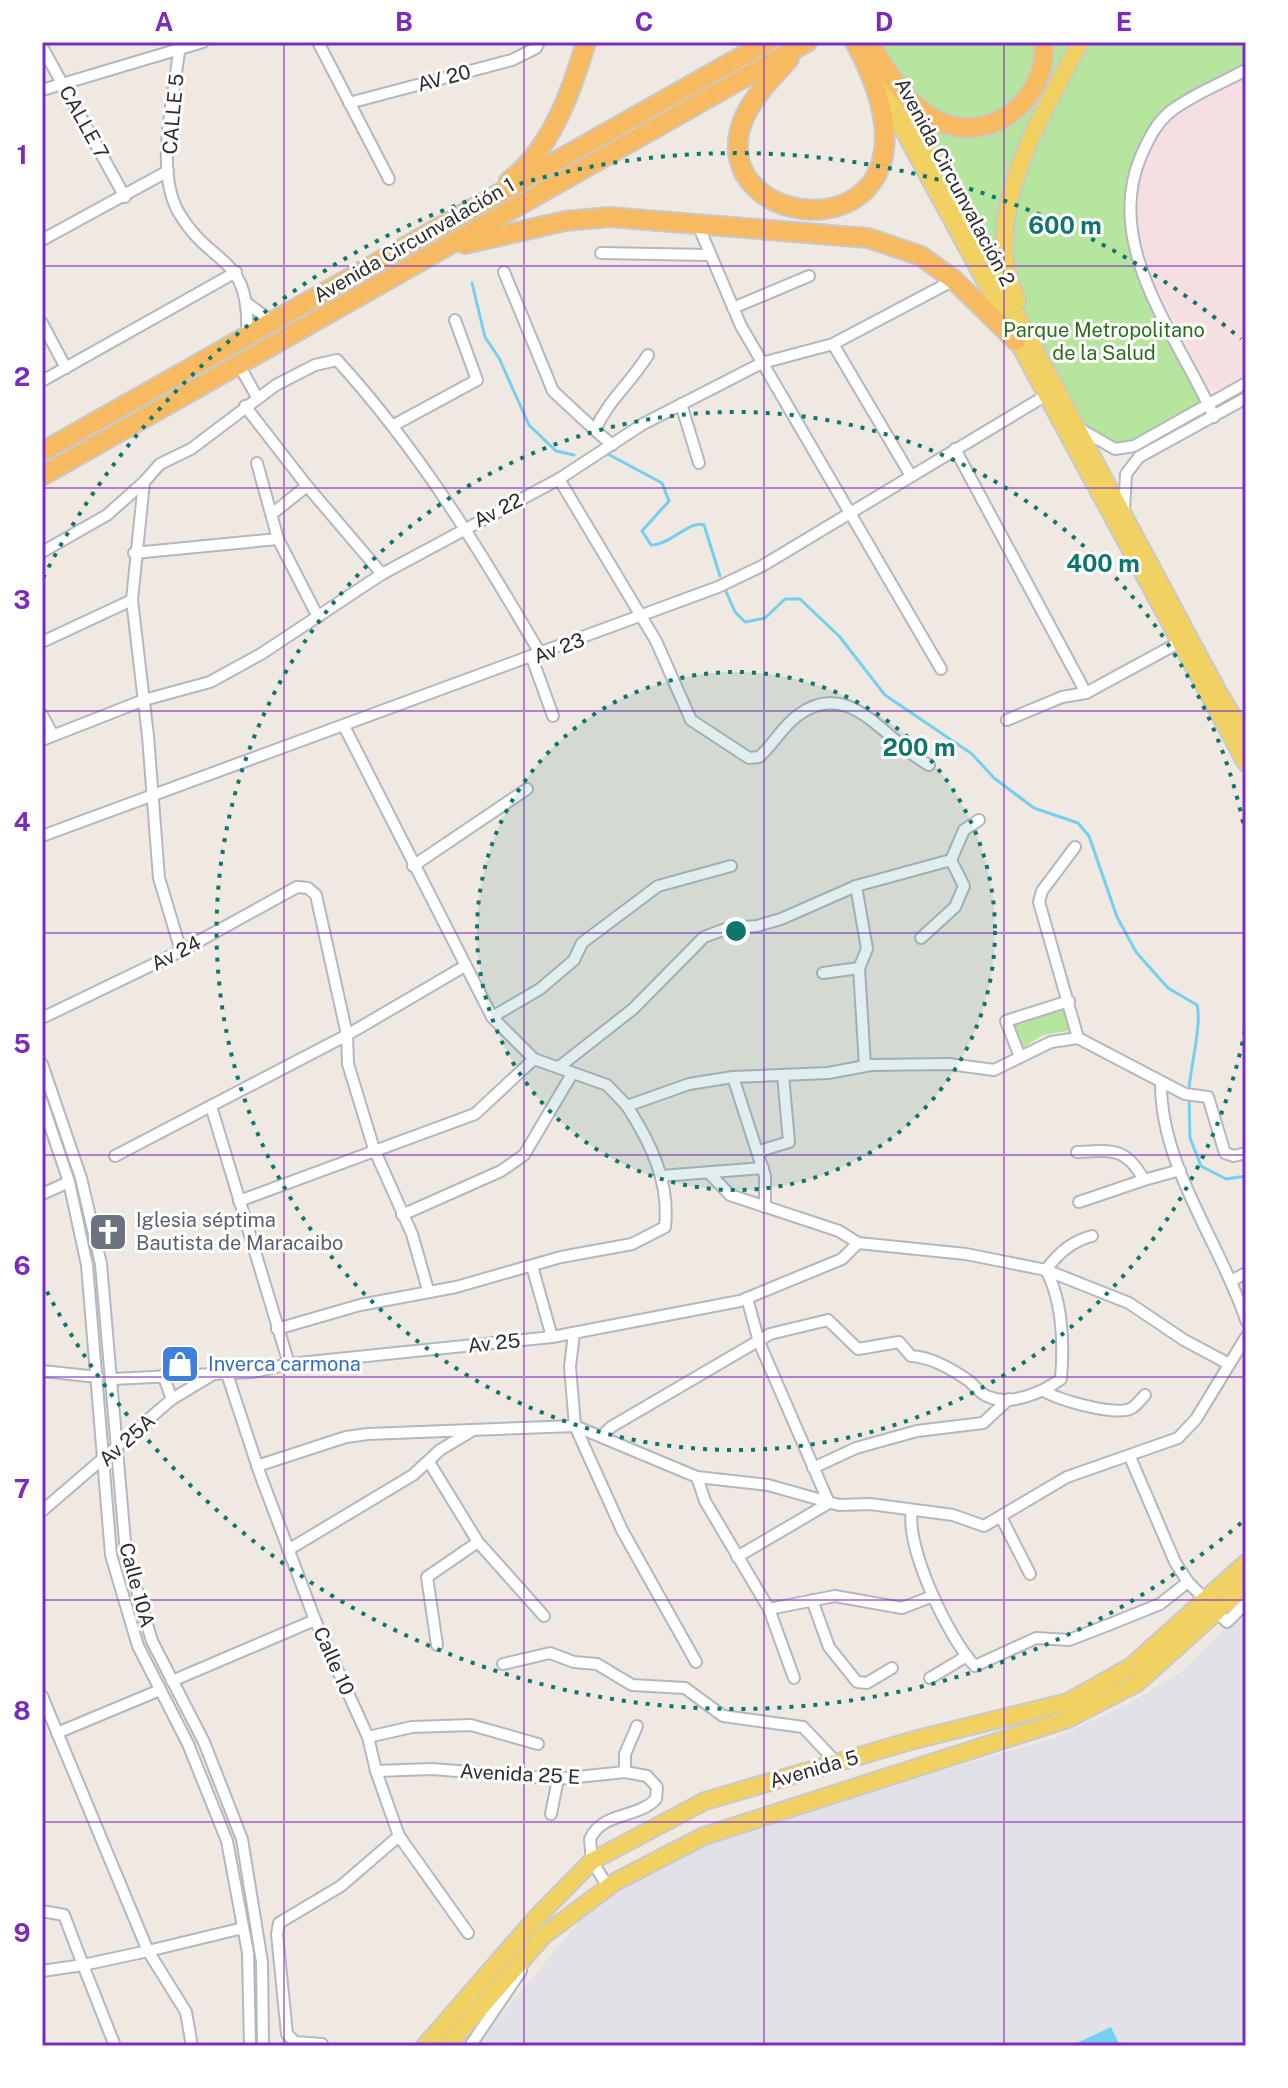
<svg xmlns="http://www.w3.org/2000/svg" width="1288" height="2088" font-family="'Public Sans',sans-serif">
	<rect width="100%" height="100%" fill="#efe9e1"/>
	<polygon fill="#e3e1e8" points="1246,1607 1246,2046 1120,2046 1111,2027 1070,2046 475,2046 591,1908 615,1889 707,1840 1054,1738 1130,1703 1181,1672"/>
	<polygon fill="#f5dfe0" points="1246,74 1246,379 1219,390 1207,385 1146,266 1134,221 1134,193 1144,158 1174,116"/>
	<g fill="#b6e59e">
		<polygon points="870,42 1246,42 1246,70 1172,111 1134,171 1135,251 1208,405 1134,446 1115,449 1090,436"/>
		<polygon points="1065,1005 1072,1030 1043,1035 1023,1048 1013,1023"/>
	</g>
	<polygon fill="#75cff0" points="1111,2027 1120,2046 1070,2046"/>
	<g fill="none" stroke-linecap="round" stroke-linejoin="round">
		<g stroke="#75cff0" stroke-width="3">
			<polyline points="472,283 485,337 499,358 529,425 556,451 574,455"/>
			<path d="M604,452L662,483L669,501L642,531L651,545C672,544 689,520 704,525L720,576"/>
			<path d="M725,589L735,612L745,622L765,618L785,599H800L839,636L885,695L972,754L994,778L1034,808L1078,823L1089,836L1117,917L1136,952L1168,988L1197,1005C1202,1022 1191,1066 1189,1088"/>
			<polyline points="1189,1098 1190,1138 1201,1166 1226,1179 1246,1176"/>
		</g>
		<g stroke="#b4b7c1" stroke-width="14">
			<g id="minor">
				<path d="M180,42C176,90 153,169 179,213C212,269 251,253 247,336"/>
				<polyline points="318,42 389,179"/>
				<polyline points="42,47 125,197"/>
				<polyline points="42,90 203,42"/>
				<polyline points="349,103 512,60 536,48 539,42"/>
				<polyline points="698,225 741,326 941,669"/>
				<polyline points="42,240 168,171"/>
				<polyline points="601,253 708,255"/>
				<polyline points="504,272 553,391 595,430"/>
				<polyline points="248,304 274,323"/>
				<polyline points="733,308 809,276"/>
				<polyline points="42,323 66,368"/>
				<polyline points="833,344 911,476"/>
				<polyline points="239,365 257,397"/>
				<polyline points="42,381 236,272"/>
				<polyline points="681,404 699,463"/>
				<polyline points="245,406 307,486 382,574"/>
				<path d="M1214,417C1179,337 1102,247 1141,156C1148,140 1156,123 1171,111C1193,94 1222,83 1246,70"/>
				<polyline points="394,425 477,380 455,320"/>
				<polyline points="1082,430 1115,449 1134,446 1246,383"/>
				<path d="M612,445L595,430C609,399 630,384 648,355"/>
				<polyline points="955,449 1086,693 1178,643"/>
				<polyline points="257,463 278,539 318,617"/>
				<path d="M559,479L656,641L691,720L749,758L759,757C773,745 782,727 797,716C850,675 885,742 929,765"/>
				<polyline points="1124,511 1126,474 1139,457 1246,398"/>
				<polyline points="273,513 307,486"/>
				<polyline points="42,552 107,515 144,482"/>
				<polyline points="134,553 278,539"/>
				<polyline points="42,642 132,600"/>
				<polyline points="532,658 553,716"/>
				<polyline points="42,715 53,735"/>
				<polyline points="1007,720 1062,697 1086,693"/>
				<polyline points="344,726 492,1017 534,1059 607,1085 627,1106 689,1084 733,1077 828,1073 871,1065 949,1064 994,1070 1051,1042 1078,1038"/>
				<polyline points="42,740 144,700 210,682 261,654 382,574 559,479 643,424 762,363 833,344 954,280"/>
				<polyline points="42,836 718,587 762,566 1045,396"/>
				<polyline points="1075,847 1042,891 1039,902 1078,1038 1185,1094 1208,1097 1225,1153 1234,1156 1246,1153"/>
				<polyline points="413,866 527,789"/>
				<polyline points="856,886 867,949 859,968"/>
				<polyline points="921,938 955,907 964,886 951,860 964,830 979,820"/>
				<path d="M181,951L159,878L148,736L132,600L144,482L160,464L191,449L276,385L315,365L337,360C419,450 480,550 541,655"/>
				<polyline points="823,973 859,968 865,1066"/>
				<polyline points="492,1017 540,989 574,960 582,943 658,886 731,866"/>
				<polyline points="42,1018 181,951 297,887 308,888 316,895 347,1035 348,1064 374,1149 412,1234 428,1290"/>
				<polyline points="1020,1057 1006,1021 1069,1001"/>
				<polyline points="42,1064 81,1178 101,1264 126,1554 152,1641 204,1742 242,1839 262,1962 263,2046"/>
				<polyline points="559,1067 633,1009 704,937 728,928 757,926 781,919 856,886 951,860"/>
				<polyline points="733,1077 765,1176 765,1207"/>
				<path d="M1161,1082C1160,1166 1221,1244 1246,1320"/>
				<polyline points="42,1102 69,1182 87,1265 111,1555 138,1646 188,1744 227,1841 248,1953 250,2046"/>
				<polyline points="211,1106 289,1364"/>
				<polyline points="759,1151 789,1142 783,1075"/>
				<path d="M1077,1152C1112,1150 1126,1147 1144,1180L1180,1170"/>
				<polyline points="115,1156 347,1035 465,966"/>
				<polyline points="710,1174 730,1195 839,1231 858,1243 966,1254 1046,1270 1129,1303 1184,1340 1229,1364"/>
				<polyline points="661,1176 763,1168"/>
				<polyline points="42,1194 69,1182"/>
				<polyline points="239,1201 475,1114 534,1059"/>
				<polyline points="1079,1202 1144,1180"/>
				<polyline points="402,1215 501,1171 524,1155 572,1074"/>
				<polyline points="532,1266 552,1337"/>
				<polyline points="1231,1281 1246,1273"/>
				<path d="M277,1329L360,1305L456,1287L561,1257L632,1244L665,1227C670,1183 651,1143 627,1106"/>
				<polyline points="574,1333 570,1367 575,1426 622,1530 696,1662"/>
				<polyline points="42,1371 98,1377"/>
				<polyline points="227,1374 260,1474 315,1620 368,1737 376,1771 399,1836 468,1933"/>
				<polyline points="163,1375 172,1399"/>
				<polyline points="113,1379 253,1372 289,1364 552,1337 740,1301 842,1259 858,1243"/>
				<path d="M1044,1391C1059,1400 1117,1417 1132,1408C1136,1406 1141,1399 1145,1395"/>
				<path d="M602,1436L611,1427L770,1334L828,1320L858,1349L899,1342L911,1356C932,1357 952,1369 969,1381C975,1386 981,1395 989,1397C1012,1406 1043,1392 1061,1379C1064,1342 1063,1302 1046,1270C1058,1253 1072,1241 1092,1236"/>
				<polyline points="1130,1457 1175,1562 1188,1582 1227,1622 1246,1603"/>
				<polyline points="429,1462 478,1542 544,1616"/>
				<polyline points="257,1466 346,1437 368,1434 575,1426 697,1477 768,1485 839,1505 870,1504 953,1515 984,1526 1067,1477 1178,1438 1196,1419 1246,1337"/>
				<polyline points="813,1468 856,1448 917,1431 983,1423 1009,1399"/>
				<polyline points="697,1477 705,1501 769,1609 794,1678"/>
				<path d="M912,1510C905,1547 949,1639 975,1666L1036,1638L1069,1640L1108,1625L1160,1604L1188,1582"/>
				<polyline points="42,1511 172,1399 212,1375"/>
				<polyline points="1001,1517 1030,1574"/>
				<polyline points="288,1550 413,1475 440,1450 470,1432"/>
				<polyline points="737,1557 829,1503 759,1342 747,1298"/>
				<polyline points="812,1600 829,1647 857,1682 867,1683 892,1668"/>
				<polyline points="769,1609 835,1596 902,1608 933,1596"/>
				<polyline points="437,1645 427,1577 478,1542"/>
				<polyline points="503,1664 550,1653 574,1662 597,1664 632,1685 685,1688 723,1716 803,1727 836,1762"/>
				<polyline points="930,1678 967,1656"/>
				<polyline points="172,1681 315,1620"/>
				<polyline points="42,1696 148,1951 83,1965 115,2046"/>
				<polyline points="57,1733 160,1690"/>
				<polyline points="368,1737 412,1727 471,1725 538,1744"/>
				<path d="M376,1771L432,1769L558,1779L625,1772L647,1776L657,1787L656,1799C637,1819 603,1811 590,1839L592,1861L608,1887"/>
				<polyline points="625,1772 625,1754 637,1726"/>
				<polyline points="551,1814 558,1779"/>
				<polyline points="42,1911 64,1915 83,1965 42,1971"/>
				<polyline points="322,2044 295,2042 287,2034 277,1934 279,1923 341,1886 399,1836"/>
				<polyline points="192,2046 186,2012 148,1951 243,1928"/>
				<polyline points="470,2046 521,1971"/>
			</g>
		</g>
		<g stroke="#c9c9c9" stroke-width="20">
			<g id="primary">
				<polyline points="877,81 1246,763"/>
				<polyline points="897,92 1218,692 1246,738"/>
				<path d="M1017,301C1013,288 1006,273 1005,260C998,182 1046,109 1080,42"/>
				<polyline points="425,2046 537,1917 592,1861 705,1801 914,1740 1068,1702 1132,1666 1246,1563"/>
				<polyline points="447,2046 543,1936 615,1882 704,1836 1068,1719 1137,1683 1246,1585"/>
			</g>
		</g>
		<g stroke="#c9c9c9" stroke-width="22">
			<g id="trunk">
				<path d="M870,42C887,74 912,114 949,125C999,140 1050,92 1043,42"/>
				<path d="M789,59C773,77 754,95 744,118C693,240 974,264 855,42"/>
				<path d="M509,181C551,150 572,90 586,42"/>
				<polyline points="465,244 565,221 609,217 868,238 921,256 954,280 1016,341"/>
				<polyline points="42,452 767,42"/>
				<polyline points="42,476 807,42"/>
			</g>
		</g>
		<use href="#minor" stroke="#fff" stroke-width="10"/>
		<use href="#primary" stroke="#f2d163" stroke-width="16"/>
		<use href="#trunk" stroke="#f8ba60" stroke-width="18"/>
	</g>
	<path fill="none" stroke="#7b2cbf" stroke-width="2" stroke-opacity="0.55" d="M284,42V2046M524,42V2046M764,42V2046M1004,42V2046M42,266H1246M42,488H1246M42,711H1246M42,933H1246M42,1155H1246M42,1377H1246M42,1600H1246M42,1822H1246"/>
	<circle cx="736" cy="931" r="259" fill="#0f766e" fill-opacity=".12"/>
	<g fill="none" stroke="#0f766e" stroke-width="4" stroke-dasharray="4 8">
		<circle cx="736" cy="931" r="259"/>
		<path d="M1245 1030A519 519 0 1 1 1245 832"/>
		<path d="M1241 1523A778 778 0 0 1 43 1284M43 578A778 778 0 0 1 1241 339"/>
	</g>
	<defs>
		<g id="church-square" transform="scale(2)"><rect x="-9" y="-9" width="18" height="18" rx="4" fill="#6b7280" stroke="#fff"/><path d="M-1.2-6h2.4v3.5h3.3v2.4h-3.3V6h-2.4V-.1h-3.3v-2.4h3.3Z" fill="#fff"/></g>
		<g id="shop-square" transform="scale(2)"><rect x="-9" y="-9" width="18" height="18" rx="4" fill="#3f7fe0" stroke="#fff"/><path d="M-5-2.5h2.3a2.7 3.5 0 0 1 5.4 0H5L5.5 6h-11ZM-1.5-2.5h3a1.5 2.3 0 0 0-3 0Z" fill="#fff"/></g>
	</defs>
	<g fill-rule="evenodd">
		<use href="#church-square" x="108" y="1232"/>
		<use href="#shop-square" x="180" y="1364"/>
	</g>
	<g text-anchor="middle" stroke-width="6" stroke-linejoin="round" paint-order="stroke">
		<g font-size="20" fill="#2e2e2e" stroke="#fff">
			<text transform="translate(444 78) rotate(-15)" y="7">AV 20</text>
			<text transform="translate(173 114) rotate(-85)" y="7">CALLE 5</text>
			<text transform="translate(84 122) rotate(61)" y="7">CALLE 7</text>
			<text transform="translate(955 182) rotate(62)" y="7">Avenida Circunvalación 2</text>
			<text transform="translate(414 240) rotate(-30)" y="7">Avenida Circunvalación 1</text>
			<text transform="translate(498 510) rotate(-27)" y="7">Av 22</text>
			<text transform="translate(559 648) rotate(-21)" y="7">Av 23</text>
			<text transform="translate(176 953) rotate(-27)" y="7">Av 24</text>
			<text transform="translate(494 1343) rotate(-6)" y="7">Av 25</text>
			<text transform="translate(127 1440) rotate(-42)" y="7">Av 25A</text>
			<text transform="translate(137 1585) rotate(75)" y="7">Calle 10A</text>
			<text transform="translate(334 1661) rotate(66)" y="7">Calle 10</text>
			<text transform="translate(814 1769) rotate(-16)" y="7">Avenida 5</text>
			<text transform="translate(520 1774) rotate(3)" y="7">Avenida 25 E</text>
		</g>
		<g font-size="20" fill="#2c6e1b" stroke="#fff">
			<text x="1104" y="337">Parque Metropolitano<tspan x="1104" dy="23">de la Salud</tspan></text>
		</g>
		<g font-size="20" fill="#5b616d" stroke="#fff" text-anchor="start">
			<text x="136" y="1227">Iglesia séptima<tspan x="136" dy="23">Bautista de Maracaibo</tspan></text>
		</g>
		<g font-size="20" fill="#366cbe" stroke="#fff" text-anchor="start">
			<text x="208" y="1371">Inverca carmona</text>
		</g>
	</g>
	<circle cx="736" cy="931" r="12" fill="#0f766e" stroke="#fff" stroke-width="4"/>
	<g font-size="24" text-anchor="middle" font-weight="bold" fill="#0f766e" stroke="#fff" stroke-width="6" stroke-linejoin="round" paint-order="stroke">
		<text x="1065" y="234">600 m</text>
		<text x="1103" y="572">400 m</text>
		<text x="919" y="756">200 m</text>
	</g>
	<rect width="1288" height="2088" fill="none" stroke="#ffffff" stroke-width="88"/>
	<rect x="44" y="44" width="1200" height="2000" fill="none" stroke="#7b2cbf" stroke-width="3"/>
	<g font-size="26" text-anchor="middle" font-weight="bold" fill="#7b2cbf">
		<text x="164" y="31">A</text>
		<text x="404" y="31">B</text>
		<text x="644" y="31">C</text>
		<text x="884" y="31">D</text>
		<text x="1124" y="31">E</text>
		<text x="22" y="164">1</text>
		<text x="22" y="386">2</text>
		<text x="22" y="609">3</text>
		<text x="22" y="831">4</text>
		<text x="22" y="1053">5</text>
		<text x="22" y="1275">6</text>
		<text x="22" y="1498">7</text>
		<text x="22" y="1720">8</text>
		<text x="22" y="1942">9</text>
	</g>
</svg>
